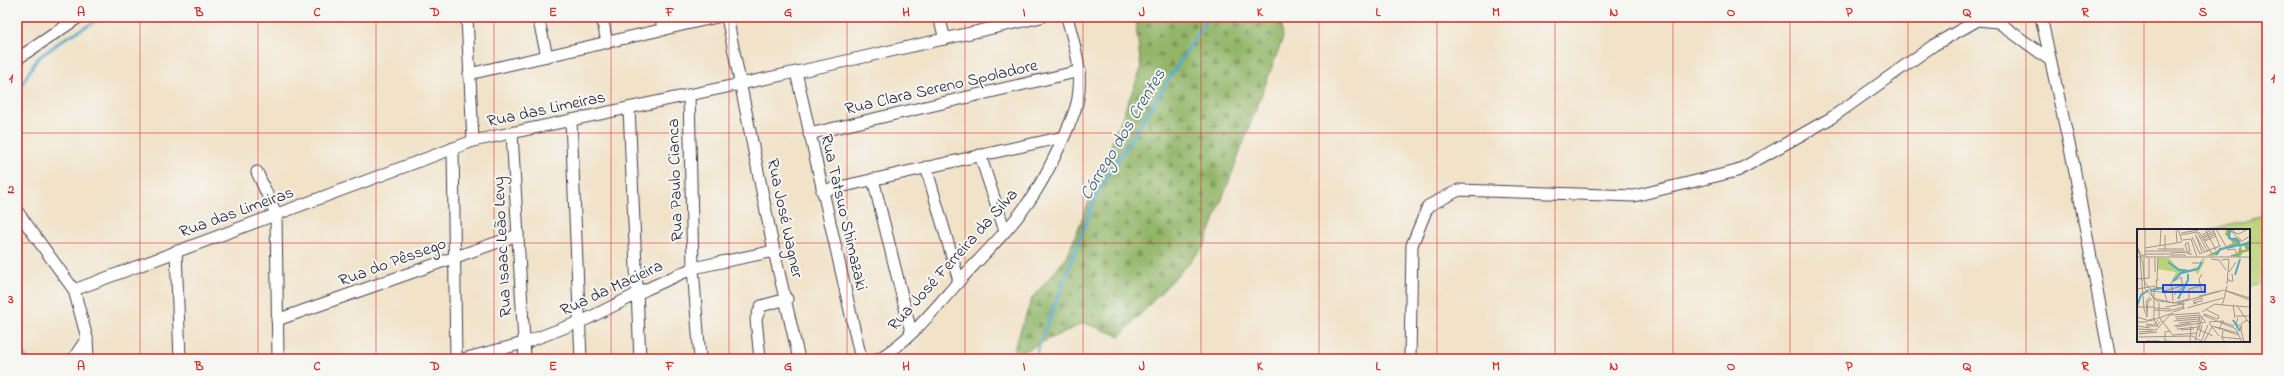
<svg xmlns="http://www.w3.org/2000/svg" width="2284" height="376" font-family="'Indie Flower',sans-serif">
	<defs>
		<pattern id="forest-firs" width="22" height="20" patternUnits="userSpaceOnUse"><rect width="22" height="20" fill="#92b568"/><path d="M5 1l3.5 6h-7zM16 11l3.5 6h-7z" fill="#779357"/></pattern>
	</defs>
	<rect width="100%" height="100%" fill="#f6f6f2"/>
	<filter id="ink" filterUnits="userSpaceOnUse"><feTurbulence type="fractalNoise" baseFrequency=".025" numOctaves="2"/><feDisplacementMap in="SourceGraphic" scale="8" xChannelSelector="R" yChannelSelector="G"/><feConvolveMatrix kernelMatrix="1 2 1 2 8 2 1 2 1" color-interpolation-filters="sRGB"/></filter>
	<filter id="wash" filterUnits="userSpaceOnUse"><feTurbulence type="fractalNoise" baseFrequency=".012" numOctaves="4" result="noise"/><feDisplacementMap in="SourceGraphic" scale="16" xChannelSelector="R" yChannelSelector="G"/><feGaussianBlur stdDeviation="0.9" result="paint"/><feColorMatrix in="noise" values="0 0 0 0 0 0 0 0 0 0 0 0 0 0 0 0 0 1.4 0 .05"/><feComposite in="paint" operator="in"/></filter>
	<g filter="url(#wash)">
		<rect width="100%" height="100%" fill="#f1e2c8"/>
		<polygon fill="url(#forest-firs)" stroke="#5a6c52" points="1135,17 1281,17 1283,38 1204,247 1120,336 1084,323 1011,357 1032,298 1067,257 1141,69"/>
		<polygon fill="#b9d378" stroke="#6e7a5a" points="2267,214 2267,282 2249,287 2249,230 2209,230"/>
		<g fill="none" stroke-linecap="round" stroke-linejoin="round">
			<g stroke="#51aace" stroke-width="3">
				<polyline points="17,92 37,59 64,39 103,17"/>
				<polyline points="17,345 27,359"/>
				<polyline points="1036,359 1038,349 1097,193 1208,17"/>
			</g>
		</g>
	</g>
	<g filter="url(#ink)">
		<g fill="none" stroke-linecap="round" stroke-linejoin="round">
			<g stroke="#413f50" stroke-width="13">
				<g id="minor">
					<polyline points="467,17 473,141"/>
					<polyline points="538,17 547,56"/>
					<polyline points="602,17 607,43"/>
					<polyline points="661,17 663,30"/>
					<polyline points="727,17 774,251 799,359"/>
					<polyline points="939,17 945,39"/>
					<polyline points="2041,17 2073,162 2110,359"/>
					<polyline points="17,59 79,17"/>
					<polyline points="796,72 861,359"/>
					<polyline points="469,74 717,17"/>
					<polyline points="689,95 693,268 700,359"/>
					<polyline points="629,108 640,359"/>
					<polyline points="571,120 581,359"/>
					<polyline points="512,133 525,359"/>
					<polyline points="809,134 1080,71"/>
					<polyline points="453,148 456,359"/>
					<polyline points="980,155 1005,231"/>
					<polyline points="926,167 959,281"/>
					<polyline points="257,172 276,214 278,359"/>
					<polyline points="873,179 911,332"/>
					<polyline points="822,191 1063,137"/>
					<polyline points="17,211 74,290 87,338 88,359"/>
					<polyline points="176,251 180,359"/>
					<polyline points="74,290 473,141 815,68 1041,17"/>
					<polyline points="277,320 518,235"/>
					<polyline points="73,359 87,338"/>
					<polyline points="463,359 524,343 587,319 647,289 693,268 774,251"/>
					<polyline points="760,359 756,319 761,306 787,299"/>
					<path d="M878,359C910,341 936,307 961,279C986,252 1014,225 1034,194C1046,176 1075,118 1078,98C1083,69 1074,44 1067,17"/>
					<polyline points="1410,359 1412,245 1428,206 1459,190 1634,196 1737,171 1831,118 1934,45 1978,20 1998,22 2050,60"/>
				</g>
			</g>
			<use href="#minor" stroke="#fff" stroke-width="11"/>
		</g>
	</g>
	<path fill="none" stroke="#d62828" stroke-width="1" stroke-opacity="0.55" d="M140,17V359M258,17V359M376,17V359M494,17V359M611,17V359M729,17V359M847,17V359M965,17V359M1083,17V359M1201,17V359M1319,17V359M1437,17V359M1555,17V359M1673,17V359M1790,17V359M1908,17V359M2026,17V359M2144,17V230M17,133H2267M17,243H2138M2249,243H2267M2144,341V359"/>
	<g text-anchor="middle" stroke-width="4" stroke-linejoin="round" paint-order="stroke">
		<g font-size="17" fill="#22223b" stroke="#f6f6f2">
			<text transform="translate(941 86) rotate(-13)" y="6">Rua Clara Sereno Spoladore</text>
			<text transform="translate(546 108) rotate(-12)" y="6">Rua das Limeiras</text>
			<text transform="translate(674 180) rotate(-92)" y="6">Rua Paulo Cianca</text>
			<text transform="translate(236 211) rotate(-20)" y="6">Rua das Limeiras</text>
			<text transform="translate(845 212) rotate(77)" y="6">Rua Tatsuo Shimazaki</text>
			<text transform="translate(786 218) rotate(78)" y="6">Rua José Wagner</text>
			<text transform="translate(501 247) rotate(-93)" y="6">Rua Isaac Leão Levy</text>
			<text transform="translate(952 259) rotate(-48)" y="6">Rua José Ferreira da Silva</text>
			<text transform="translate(392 261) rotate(-20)" y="6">Rua do Pêssego</text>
			<text transform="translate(611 287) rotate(-25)" y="6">Rua da Macieira</text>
		</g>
		<g font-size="18" font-style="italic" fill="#355876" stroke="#f6f6f2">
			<text transform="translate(1122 134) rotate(-59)" y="6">Córrego dos Crentes</text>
		</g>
	</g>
	<g transform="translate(2137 229)">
		<rect width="113" height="113" fill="#f1e2c8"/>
		<path d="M90,0L96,1L92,6L93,10L99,8L104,12L103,15L113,12V27L112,22L105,24L103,28L92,27L101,24L102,19L105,18L104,21H109L107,16L95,17L83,22L81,26L69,27L96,14L88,5Z" fill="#92b568"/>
		<path d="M21,29H32L41,39L52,41L60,38L69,30L61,45L57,42L43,46L34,53L39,43L20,40Z" fill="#b9d378"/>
		<path fill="none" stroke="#51aace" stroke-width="2" d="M93,0L92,9L100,11L103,17L113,13M90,19L102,16M79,26L83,20L89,19M31,33L42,41L52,42M98,46L103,30M36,52L44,44L61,40L65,33M14,61L26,59M41,70L51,51V45M0,77L4,66L12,61M96,91L103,102"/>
		<path fill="none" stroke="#9e9590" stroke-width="1" d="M39,0L40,13M41,0L45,12M68,0L79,21M76,0L83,18M79,0L91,21M87,0L102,5L111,0M97,0L96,4L105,12L113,7M59,1L71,23M62,3L75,25M44,4L61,1M58,5L68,23M44,6L60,3M65,6L76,0M59,7L65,23M55,8L63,25M65,8L77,2M66,9L77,4M46,11L54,10L60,28M67,11L78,5M68,12L79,7M51,14L48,15L51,25H55M23,16L24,0M0,17L4,26L8,27M0,18L6,35L8,60L20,72L41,74L87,61L113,69M8,19L45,13M21,20H47M28,21V6M91,21L98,20L100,25L94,27M8,22H33M33,22H48M33,24L53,23L51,13M8,25H33M62,25L83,17M33,26H49M8,27V0M0,28H113M3,29L7,80L10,88M7,29V52L12,59M74,30L82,31L89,41M84,31L92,30L90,55M55,34H63L67,29M18,43V29M92,43L99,33M65,45L62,50L65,64M12,49V29M0,50L12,49M92,50V52H96L95,45M20,51L21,28M17,58L26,59L30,72M13,59L16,69L36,74L52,70V60L64,57M35,59L34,54L44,48L46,58L37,66M35,59L36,72M0,60L18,57M13,62L25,63M27,62L45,57M89,62L113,71M62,67L83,62M22,74V88L35,105M57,74L65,72V69L56,72L57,73V75H58L60,73M86,74L90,57M40,75L47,74L46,80M86,76L113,78M96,76L98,89M100,77L113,95M0,78H17M28,78L47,75M17,79L34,80M50,79L86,69M17,81L32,82L46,78M10,83L9,73L13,68M36,83L48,79M65,83L78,75L86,76L85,74M67,85L81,90L82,87L70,81M66,86L99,100L105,113M99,87H112M0,88L13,92L36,84M10,88L11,72L15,70M38,88L63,86L68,92M101,89L99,94L103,97L107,113M39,90L63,88M37,92L62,90M0,93H8L17,89M72,93L87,92M42,94L62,92M72,94L82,107M9,95L17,96L21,91M0,97L13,99M9,97H19L24,92M37,97L54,94M75,97L101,104M21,98L17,91V62L20,57L19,51H22M39,98L69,93M78,98L101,106M83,99L85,93L97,97M0,100L19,101L33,86L63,84M40,100L61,98M61,100L76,107M62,100L65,88M105,100L104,95L110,91M44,101L57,100M33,102L28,103V112L46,113M86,102L85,109L88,113M2,103L16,102M2,105L20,103M35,106L60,104M2,108L55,107L66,113M62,108L65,96M84,108L104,110M9,112H22M53,113L54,97M58,113L63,87M64,113L71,96M67,113L75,98"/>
		<path fill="#1d4ed8" fill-opacity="0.15" stroke="#1d4ed8" stroke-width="2" d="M26,56H68V63H26Z"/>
		<rect width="113" height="113" fill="none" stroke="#22223b" stroke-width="2"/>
	</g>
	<rect width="2284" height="376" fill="none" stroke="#f6f6f2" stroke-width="44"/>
	<rect x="22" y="22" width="2240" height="332" fill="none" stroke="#d62828" stroke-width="1.5"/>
	<g font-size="13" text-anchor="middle" font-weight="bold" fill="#d62828">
		<text x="81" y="16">A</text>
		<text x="199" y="16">B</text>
		<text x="317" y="16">C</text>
		<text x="435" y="16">D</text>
		<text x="553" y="16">E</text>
		<text x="670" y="16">F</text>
		<text x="788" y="16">G</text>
		<text x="906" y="16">H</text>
		<text x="1024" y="16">I</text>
		<text x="1142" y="16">J</text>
		<text x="1260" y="16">K</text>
		<text x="1378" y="16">L</text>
		<text x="1496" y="16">M</text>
		<text x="1614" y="16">N</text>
		<text x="1731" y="16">O</text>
		<text x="1849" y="16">P</text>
		<text x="1967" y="16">Q</text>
		<text x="2085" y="16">R</text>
		<text x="2203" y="16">S</text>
		<text x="11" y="82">1</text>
		<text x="2273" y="82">1</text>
		<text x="11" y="193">2</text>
		<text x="2273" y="193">2</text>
		<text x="11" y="303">3</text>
		<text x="2273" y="303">3</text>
		<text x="81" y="370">A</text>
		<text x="199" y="370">B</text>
		<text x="317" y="370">C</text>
		<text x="435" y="370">D</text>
		<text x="553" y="370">E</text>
		<text x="670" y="370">F</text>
		<text x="788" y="370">G</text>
		<text x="906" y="370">H</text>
		<text x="1024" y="370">I</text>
		<text x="1142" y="370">J</text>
		<text x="1260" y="370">K</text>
		<text x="1378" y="370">L</text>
		<text x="1496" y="370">M</text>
		<text x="1614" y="370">N</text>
		<text x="1731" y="370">O</text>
		<text x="1849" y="370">P</text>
		<text x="1967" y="370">Q</text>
		<text x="2085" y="370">R</text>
		<text x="2203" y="370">S</text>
	</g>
</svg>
